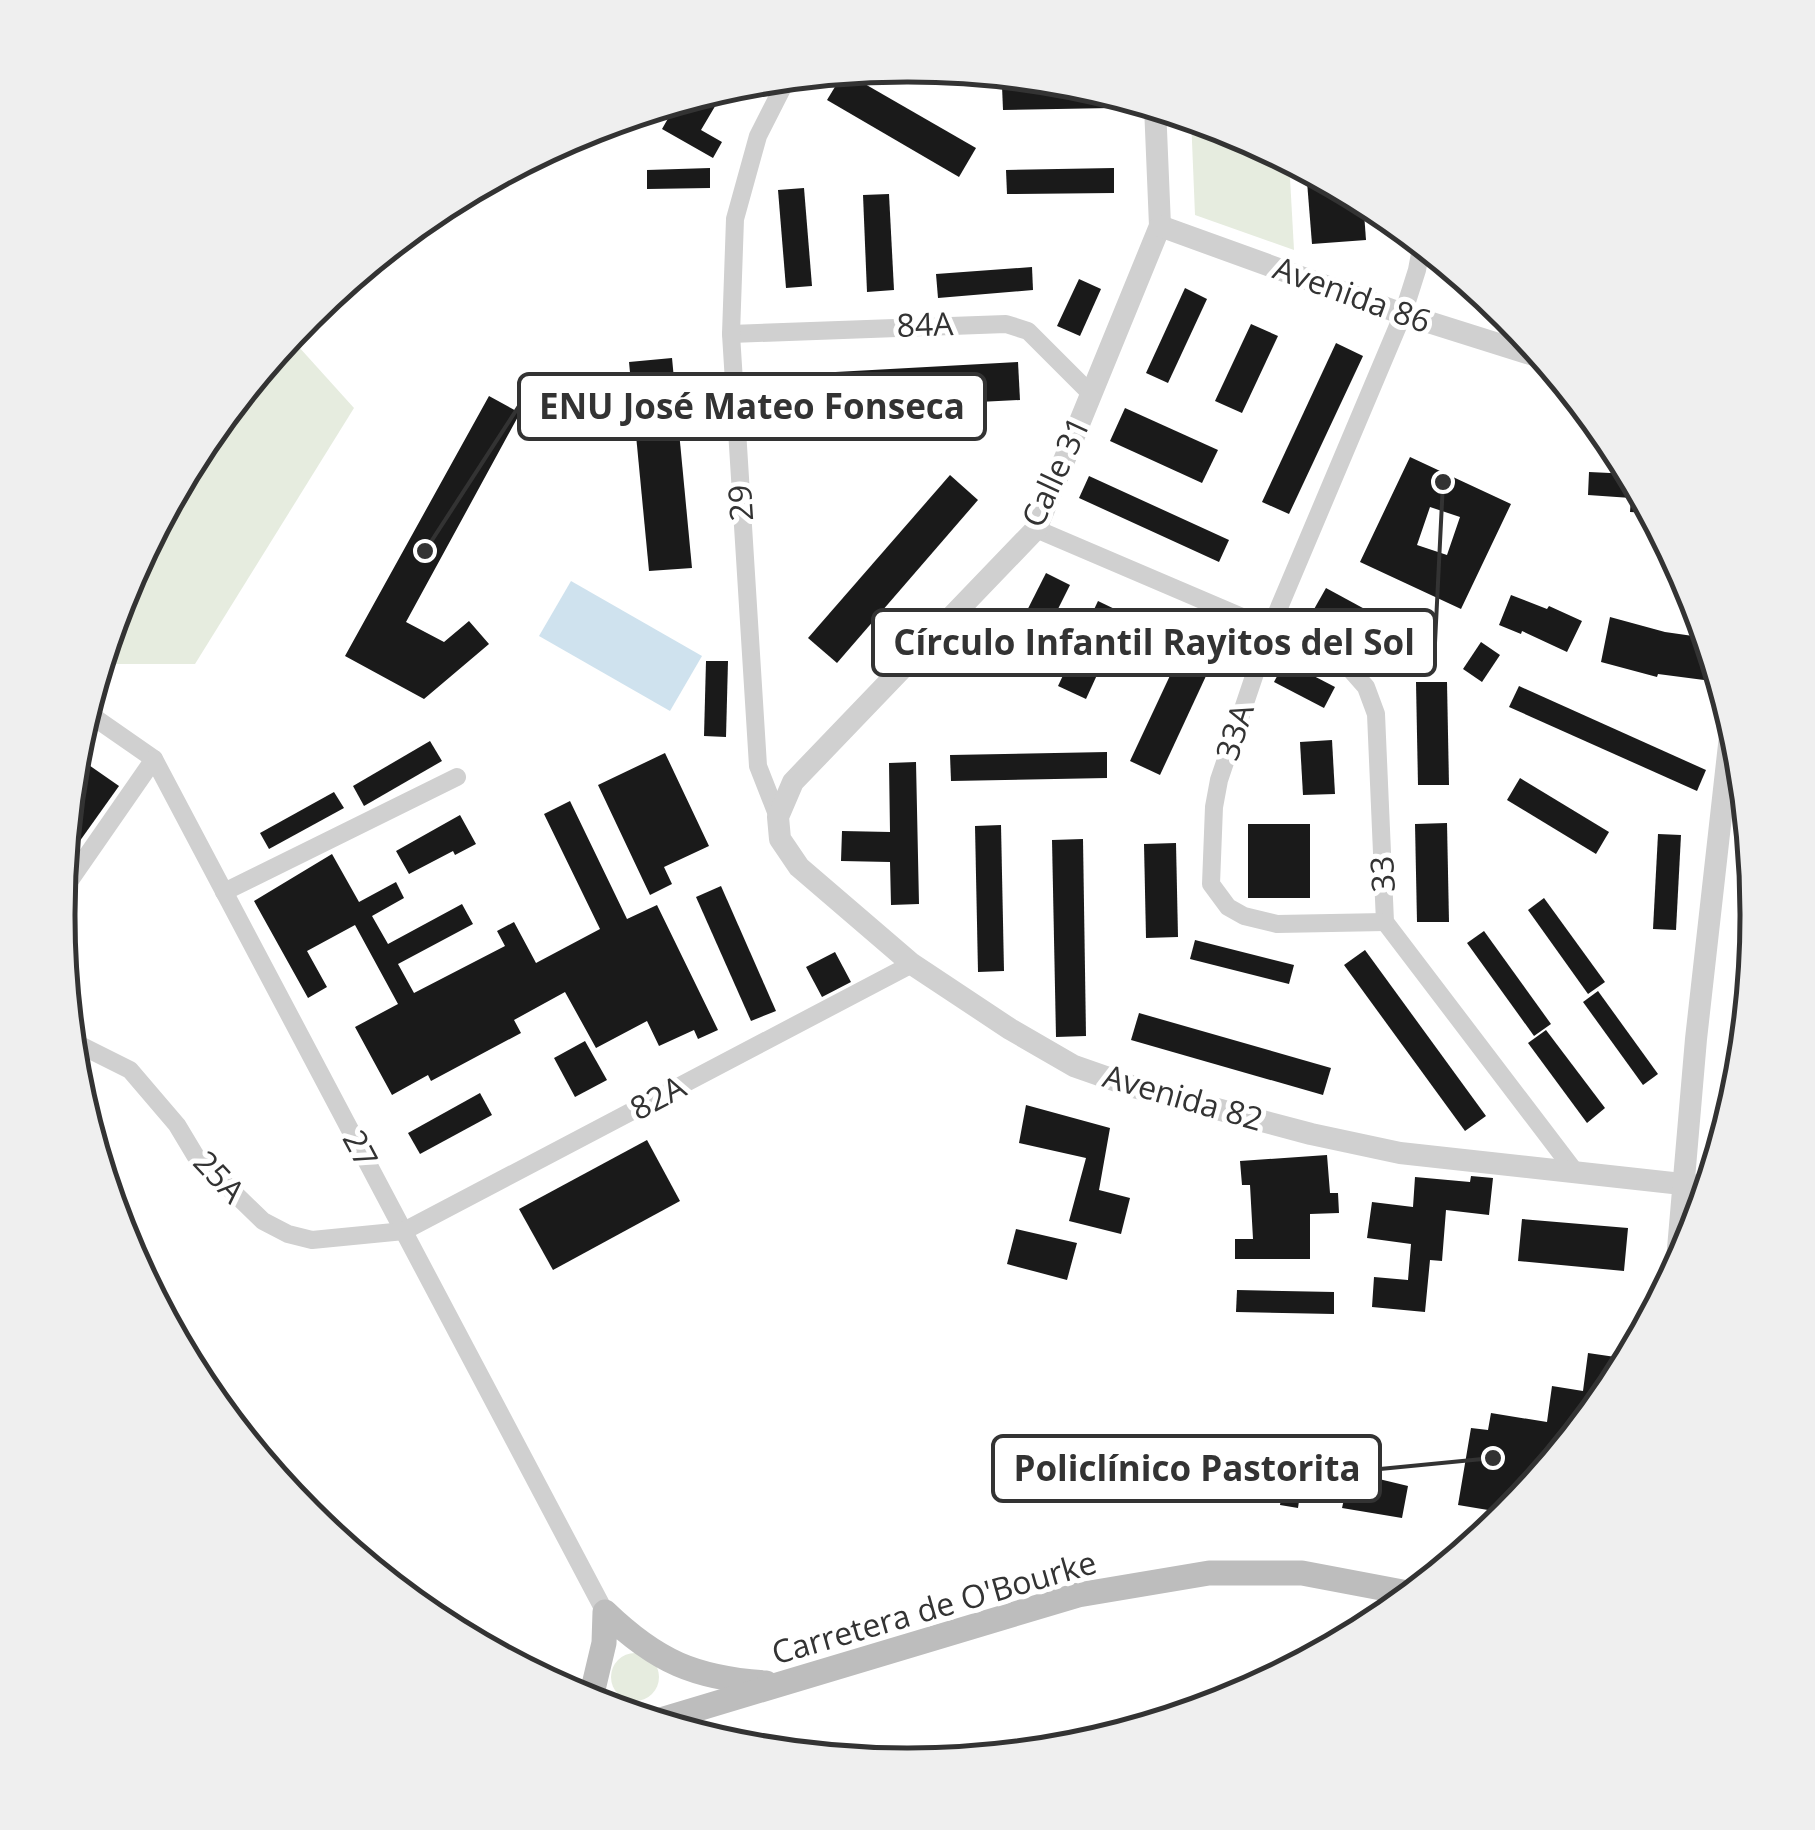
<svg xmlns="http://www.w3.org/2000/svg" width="1815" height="1830" font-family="'Open Sans',sans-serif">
	<rect width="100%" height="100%" fill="#fff"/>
	<g fill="#e6ecdf">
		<polygon points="1191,117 1233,130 1289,160 1294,250 1195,215"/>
		<polygon points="289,336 354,408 195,664 100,664 122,589 201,442"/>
		<circle cx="635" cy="1677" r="24"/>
	</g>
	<polygon fill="#cfe2ee" points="571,581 702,656 670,711 539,636"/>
	<g fill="#1a1a1a" fill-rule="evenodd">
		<polygon points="844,72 976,148 959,177 827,100"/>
		<polygon points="1081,84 1112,93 1112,108 1003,110 1002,86"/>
		<polygon points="727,86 701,130 722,142 713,158 662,129 678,101"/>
		<polygon points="710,168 710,188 647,189 647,170"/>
		<polygon points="1114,168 1114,193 1007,194 1006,170"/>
		<polygon points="1306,169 1363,199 1366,240 1312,244"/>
		<polygon points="804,188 812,286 786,288 778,190"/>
		<polygon points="889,194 894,290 867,292 863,195"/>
		<polygon points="1032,267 1033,290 938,298 936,274"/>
		<polygon points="1079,279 1101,289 1080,336 1057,326"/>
		<polygon points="1185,288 1207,299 1168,383 1146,373"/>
		<polygon points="1251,324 1278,336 1242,413 1215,401"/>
		<polygon points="1336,343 1363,356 1289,514 1262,502"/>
		<polygon points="672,358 692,568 649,571 629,362"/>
		<polygon points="1018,362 1020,400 801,411 799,374"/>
		<polygon points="489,396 520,413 406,622 444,642 469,621 489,644 424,699 345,656"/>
		<polygon points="1125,408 1218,450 1202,483 1110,441"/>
		<path d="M1410,457L1511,504L1461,609L1360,562ZM1430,507L1460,517L1447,555L1417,545Z"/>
		<polygon points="1589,472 1631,474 1652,513 1630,512 1631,498 1588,495"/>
		<polygon points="950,475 978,500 837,663 808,638"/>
		<polygon points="1089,476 1229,540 1219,562 1079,498"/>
		<polygon points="1046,573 1070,585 1026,673 1002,660"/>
		<polygon points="1326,588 1372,613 1359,636 1313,611"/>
		<polygon points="1511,595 1547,609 1549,606 1582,621 1567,652 1522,631 1521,634 1499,625"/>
		<polygon points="1098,601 1125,614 1086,699 1058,686"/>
		<polygon points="1610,617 1665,632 1707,638 1704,680 1658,674 1657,677 1601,662"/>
		<polygon points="1189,635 1219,648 1160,775 1130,761"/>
		<polygon points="1481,642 1500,655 1482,682 1463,669"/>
		<polygon points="706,661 728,661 726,737 704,736"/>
		<polygon points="1285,661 1335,687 1324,708 1274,682"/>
		<polygon points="1416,682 1447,682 1449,785 1418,785"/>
		<polygon points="1519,686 1706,770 1697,791 1509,707"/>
		<polygon points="1332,740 1335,794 1303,795 1300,742"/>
		<polygon points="430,741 442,761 364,806 353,786"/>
		<polygon points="1107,752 1107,778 951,781 950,755"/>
		<polygon points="665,753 709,846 664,867 672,884 650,895 598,785"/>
		<polygon points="73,754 119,786 62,866"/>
		<polygon points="916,762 919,904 891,905 890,862 841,861 842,831 890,832 889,763"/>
		<polygon points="1520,778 1609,832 1596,854 1507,800"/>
		<polygon points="334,792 344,808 269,849 260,833"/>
		<polygon points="570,801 627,919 657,905 718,1030 698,1039 694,1030 659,1046 647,1021 596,1048 565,992 514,1020 521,1033 431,1081 428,1075 392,1095 355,1027 398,1004 355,925 307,951 327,987 308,998 254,901 332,854 359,902 396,882 404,898 372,916 388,944 462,904 473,924 398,964 414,993 505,946 497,931 514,922 536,963 600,929 544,814"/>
		<polygon points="460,815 476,844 455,855 453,851 409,874 396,851"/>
		<polygon points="1447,823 1449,922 1417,922 1415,824"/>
		<rect x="1248" y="824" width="62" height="74"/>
		<polygon points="1001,825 1004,971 978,972 975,826"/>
		<polygon points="1658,834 1681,835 1676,930 1653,929"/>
		<polygon points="1083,839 1086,1036 1056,1037 1052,840"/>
		<polygon points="1176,843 1178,937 1146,938 1144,844"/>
		<polygon points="721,886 776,1011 751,1021 696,897"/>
		<polygon points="1544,898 1605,982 1588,994 1528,910"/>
		<polygon points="1484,931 1551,1024 1534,1036 1467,943"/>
		<polygon points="1195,940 1294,965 1289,984 1190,959"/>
		<polygon points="1365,950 1486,1116 1465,1131 1344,965"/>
		<polygon points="835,952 851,982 822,997 806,967"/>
		<polygon points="1598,991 1658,1074 1643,1085 1583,1002"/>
		<polygon points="1139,1013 1331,1068 1323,1095 1131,1040"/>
		<polygon points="1546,1030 1605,1108 1587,1123 1528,1043"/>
		<polygon points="585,1041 607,1080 575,1097 554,1058"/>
		<polygon points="480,1093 492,1115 420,1154 408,1133"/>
		<polygon points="1026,1105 1110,1128 1099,1190 1130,1198 1121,1234 1069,1221 1086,1158 1019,1143"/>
		<polygon points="647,1140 680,1201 553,1270 519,1209"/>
		<polygon points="1327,1155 1330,1193 1338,1193 1339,1213 1310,1214 1310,1259 1235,1259 1235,1239 1253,1239 1250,1185 1242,1185 1240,1161"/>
		<polygon points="1471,1176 1493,1178 1489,1215 1446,1210 1442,1261 1430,1260 1425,1312 1372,1307 1374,1277 1408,1280 1411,1244 1367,1238 1372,1202 1413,1207 1415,1177 1470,1182"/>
		<polygon points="1522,1219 1628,1228 1624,1271 1518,1261"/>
		<polygon points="1016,1229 1077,1243 1067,1280 1007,1264"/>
		<polygon points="1237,1290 1334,1292 1334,1314 1236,1312"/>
		<polygon points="1588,1353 1629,1359 1614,1388 1508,1516 1490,1531 1494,1511 1458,1505 1471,1428 1488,1430 1491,1413 1547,1422 1552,1386 1583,1391"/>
		<polygon points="1285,1472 1303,1474 1298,1508 1280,1505"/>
		<polygon points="1350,1472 1408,1486 1402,1518 1342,1508"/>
	</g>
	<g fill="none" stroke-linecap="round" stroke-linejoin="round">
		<g stroke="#d0d0d0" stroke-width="18">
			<polyline points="731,334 1006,324 1028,331 1092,395"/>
			<polyline points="1036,529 1270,629 1351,670 1366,687 1376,714 1385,922 1576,1173"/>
			<polyline points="85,711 154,759 605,1612"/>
			<polyline points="778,817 758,766 731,334 735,219 758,136 788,77"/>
			<polyline points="224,892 457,777"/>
			<polyline points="59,896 154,759"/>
			<polyline points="1385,922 1277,924 1244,916 1228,907 1211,884 1214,807 1219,780 1270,629 1403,314 1417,270 1422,243"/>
			<polyline points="70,1040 130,1070 177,1125 195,1155 263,1221 288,1234 312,1240 404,1231 912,964"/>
		</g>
		<g stroke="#d0d0d0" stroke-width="22">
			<polyline points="1155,106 1160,226 1036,529 793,782 778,817 780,839 799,867 912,964 1010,1029 1074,1066 1134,1087 1311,1134 1400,1153 1709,1187"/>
			<polyline points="1160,226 1403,314 1546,359"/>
			<polyline points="1676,1272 1696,1039 1732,718"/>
		</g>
		<g stroke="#bdbdbd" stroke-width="25">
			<path d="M590,1702L604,1643L605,1612C657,1662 695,1678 766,1683"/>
			<polyline points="654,1722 1078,1595 1209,1573 1302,1573 1413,1594"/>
		</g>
	</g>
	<g text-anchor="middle" stroke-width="10" stroke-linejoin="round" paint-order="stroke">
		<g font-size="32" fill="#333" stroke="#fff">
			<text transform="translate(1352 295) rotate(20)" y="11">Avenida 86</text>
			<text transform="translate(925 325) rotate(-2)" y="11">84A</text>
			<text transform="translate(1056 472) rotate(-65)" y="11">Calle 31</text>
			<text transform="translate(741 503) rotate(-94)" y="11">29</text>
			<text transform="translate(1235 732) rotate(-72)" y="11">33A</text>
			<text transform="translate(1383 874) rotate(-93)" y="11">33</text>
			<text transform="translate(658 1098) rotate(-28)" y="11">82A</text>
			<text transform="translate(1183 1098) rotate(16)" y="11">Avenida 82</text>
			<text transform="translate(360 1149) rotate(62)" y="11">27</text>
			<text transform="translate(219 1177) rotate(47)" y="11">25A</text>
			<text transform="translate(934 1608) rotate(-16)" y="11">Carretera de O'Bourke</text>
		</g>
	</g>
	<path d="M0 0H1815V1830H0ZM907 82H908A832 832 0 0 1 1740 914V916A832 832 0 0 1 908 1748H907A832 832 0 0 1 75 916V914A832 832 0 0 1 907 82Z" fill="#efefef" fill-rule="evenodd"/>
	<path fill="none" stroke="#333" stroke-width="5" d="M907 82H908A832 832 0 0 1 1740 914V916A832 832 0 0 1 908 1748H907A832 832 0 0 1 75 916V914A832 832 0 0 1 907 82Z"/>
	<path fill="none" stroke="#333" stroke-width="4" d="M425 551L519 406M1443 482L1435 643M1493 1458L1380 1469"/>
	<g fill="#333" stroke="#fff" stroke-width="4">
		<circle cx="425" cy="551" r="10"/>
		<circle cx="1443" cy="482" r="10"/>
		<circle cx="1493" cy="1458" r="10"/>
	</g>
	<g fill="#fff" stroke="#333" stroke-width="4">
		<rect x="519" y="374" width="466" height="65" rx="10"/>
		<rect x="873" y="610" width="562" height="65" rx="10"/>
		<rect x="993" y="1436" width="387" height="65" rx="10"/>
	</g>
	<g font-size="35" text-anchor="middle" font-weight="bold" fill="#333">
		<text x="752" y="419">ENU José Mateo Fonseca</text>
		<text x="1154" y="655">Círculo Infantil Rayitos del Sol</text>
		<text x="1187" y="1481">Policlínico Pastorita</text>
	</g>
</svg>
